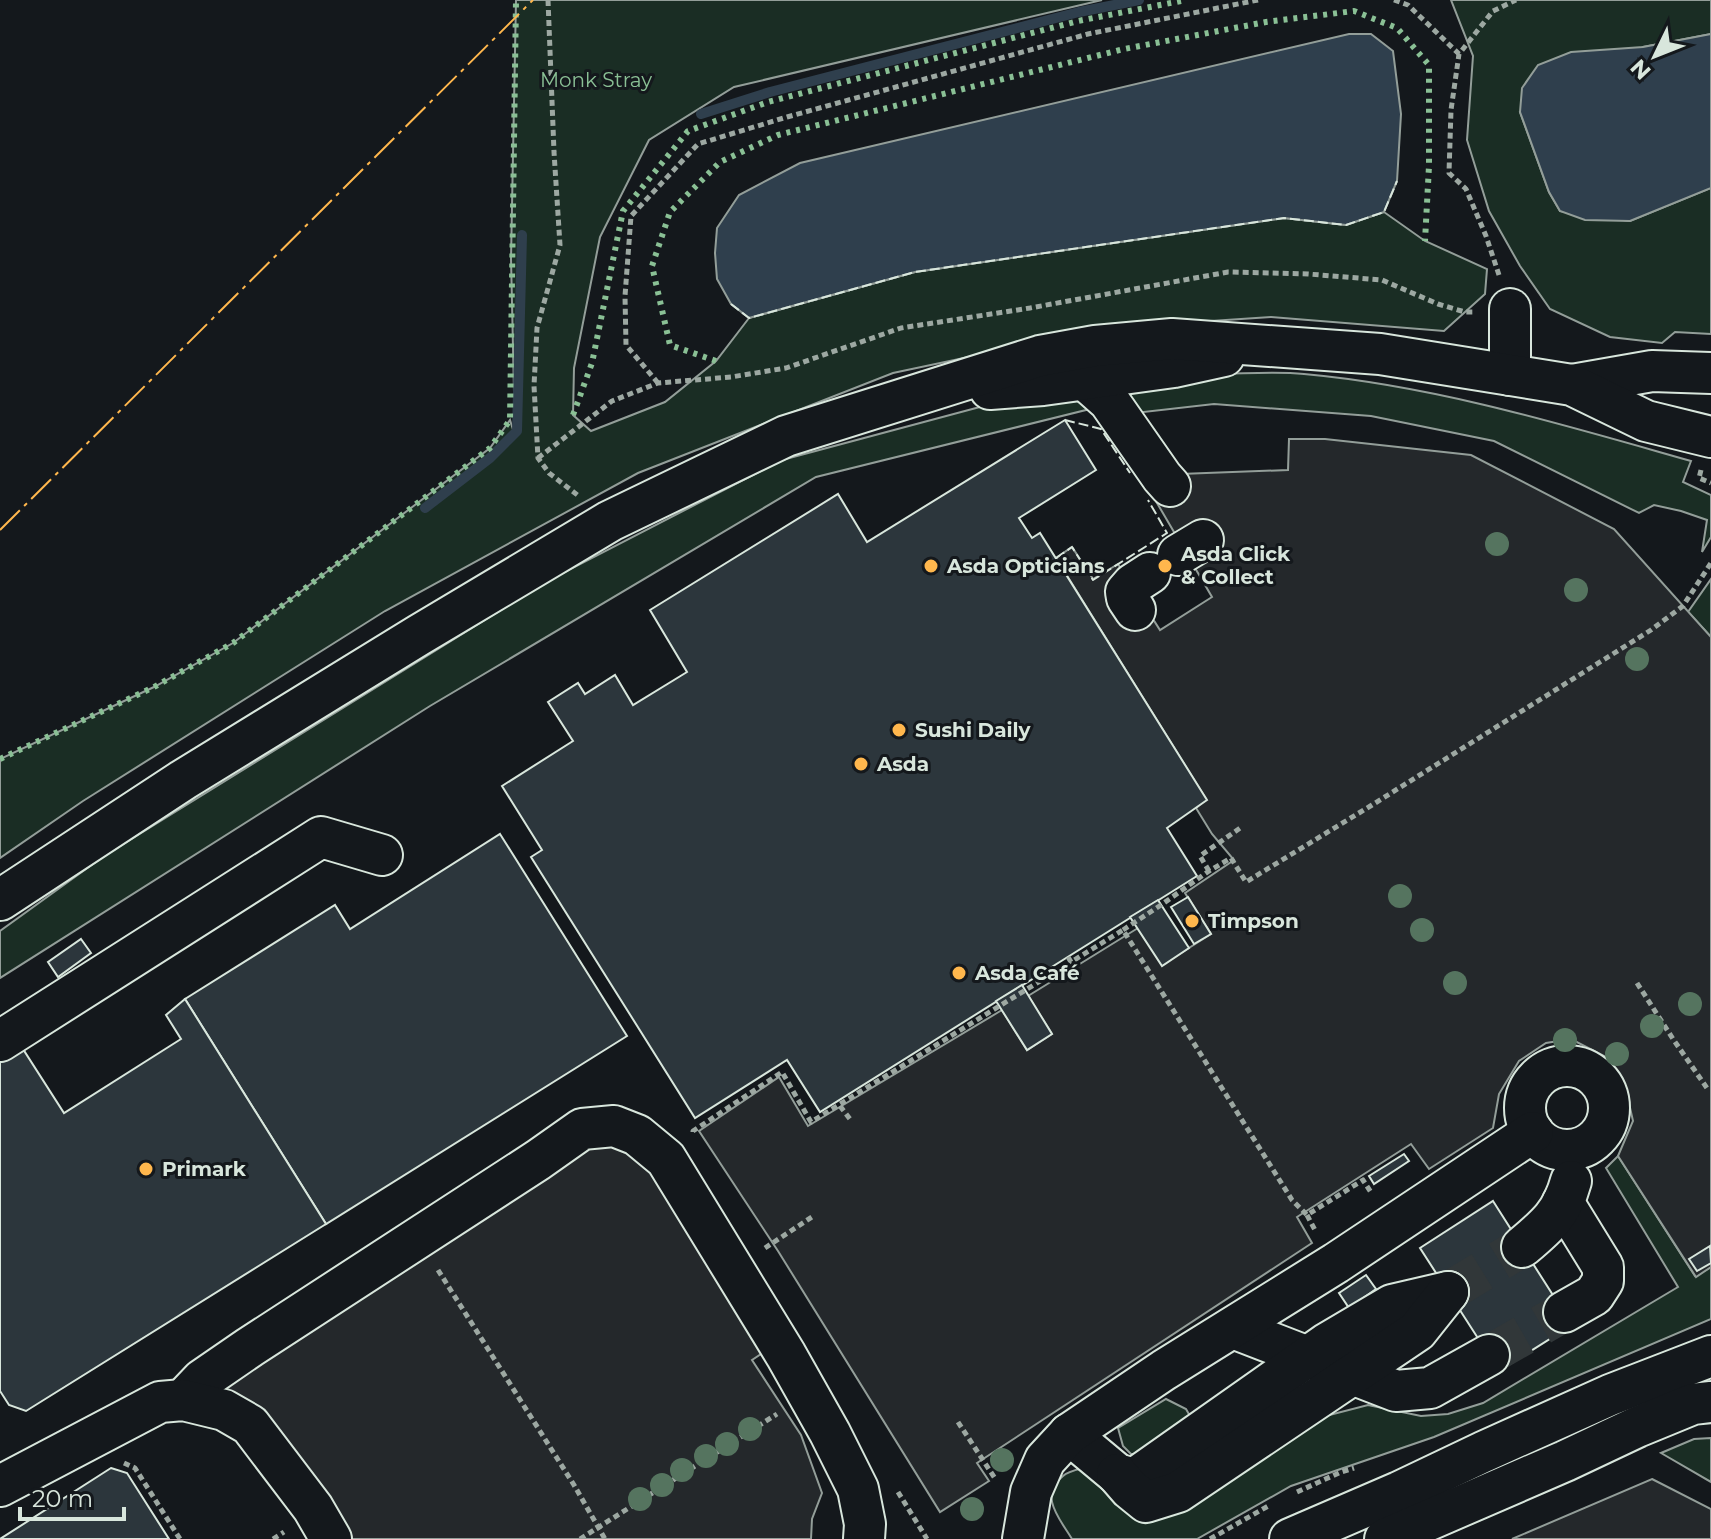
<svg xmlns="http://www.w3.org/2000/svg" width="1711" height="1539" font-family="Montserrat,sans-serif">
	<rect width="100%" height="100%" fill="#14181c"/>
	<g fill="#1a2d24" stroke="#939e99" stroke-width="2">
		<polygon points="516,0 1102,0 734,87 649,140 600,237 574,368 573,415 591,431 665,402 716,361 749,318 915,272 1284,218 1346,225 1384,212 1425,241 1487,269 1485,294 1444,331 1271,317 1105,328 893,373 638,473 385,611 83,801 0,858 0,759 154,687 233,643 490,448 510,420 515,436 511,259"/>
		<polygon points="1451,0 1711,0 1711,34 1643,47 1520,112 1549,192 1560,211 1630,221 1711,188 1711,334 1675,332 1662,343 1610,337 1550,309 1520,266 1489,211 1467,140 1473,56"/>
		<path d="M1213,374C1243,374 1274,371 1304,374C1436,386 1564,425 1691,461L1683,482L1711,495V537L1702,552L1707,520L1681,511L1654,505L1639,513L1494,441L1371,416L1214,404L1135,413L1117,388Z"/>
		<polygon points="1073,391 1098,407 816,477 430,706 0,978 0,931 104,856 551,579 782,460 991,404"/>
		<polygon points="1711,579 1711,637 1688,612"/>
		<path d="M1618,1156L1695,1276L1711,1267V1319L1434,1437L1291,1486L1197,1539H1072C1060,1519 1038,1496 1063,1476C1068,1471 1080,1469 1087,1467L1314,1419L1368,1405L1421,1416L1448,1414L1483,1403L1678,1287L1606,1168Z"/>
		<polygon points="1166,1399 1186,1409 1190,1416 1137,1454 1131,1454 1123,1446 1118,1428"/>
		<polygon points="1711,1438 1711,1482 1661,1453 1694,1439"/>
	</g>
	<g fill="#24282b" stroke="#939e99" stroke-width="2">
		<polygon points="1289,439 1325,439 1471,455 1614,529 1711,637 1711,1267 1696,1277 1618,1156 1633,1121 1626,1090 1608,1058 1571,1039 1546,1043 1519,1061 1499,1094 1493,1128 1429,1169 1411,1144 1297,1217 1312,1243 977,1463 989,1481 940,1512 778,1251 699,1131 779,1077 808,1126 1002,1010 1027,1050 1052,1034 1028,996 1138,928 1162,965 1211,934 1185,893 1234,860 1212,834 1196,808 1206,799 1056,558 1072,547 1093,579 1118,564 1160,630 1212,597 1150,491 1180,474 1288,470"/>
		<polygon points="587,1136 644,1150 764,1352 752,1360 801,1435 822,1493 812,1519 811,1539 341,1539 203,1386"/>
		<polygon points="1652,1479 1711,1509 1711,1539 1512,1539"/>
	</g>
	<g fill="#2f3f4d" stroke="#939e99" stroke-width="2">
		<polygon points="1349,34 1371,34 1393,51 1401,114 1397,181 1384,212 1346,225 1284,218 915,272 749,318 731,304 717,279 715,253 717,228 739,195 800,163"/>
		<polygon points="1711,34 1711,188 1630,221 1585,220 1560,211 1549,192 1520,112 1522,88 1538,65 1571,52 1643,47"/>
	</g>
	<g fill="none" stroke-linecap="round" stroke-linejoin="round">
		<g stroke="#2f3f4d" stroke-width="10">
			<polyline points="701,114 770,92 1079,12 1139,0"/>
			<polyline points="425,508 490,458 517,431 522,235"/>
		</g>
	</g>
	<g fill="#2c363c" stroke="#d8e6dc" stroke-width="2">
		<polygon points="1065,420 1096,470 1019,518 1032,538 1040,533 1207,800 1167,828 1197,876 820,1112 787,1060 695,1118 531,857 542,850 502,786 573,741 548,702 578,683 585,694 615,675 633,705 687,672 650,610 838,494 867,542"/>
		<polygon points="500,834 627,1036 326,1224 185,999 335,905 350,929"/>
		<polygon points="1188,897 1211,934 1194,944 1171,907"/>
		<polygon points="1158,900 1189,948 1162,966 1130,917"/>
		<polygon points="81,939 91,953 58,977 48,962"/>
		<polygon points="1022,985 1052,1034 1027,1050 996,1001"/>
		<polygon points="185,999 326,1224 26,1411 9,1405 0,1391 0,1060 21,1046 64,1113 181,1039 166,1015"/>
		<polygon points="1404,1154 1409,1161 1374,1184 1369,1176"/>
		<polygon points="1493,1201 1572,1325 1499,1371 1420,1248"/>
		<polygon points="1710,1246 1711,1263 1697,1271 1689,1259"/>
		<polygon points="1366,1275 1376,1289 1349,1308 1339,1293"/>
		<polygon points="111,1468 127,1473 169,1539 0,1539"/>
	</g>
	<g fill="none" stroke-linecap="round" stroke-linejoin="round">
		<g stroke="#313739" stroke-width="40" stroke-dasharray="40 20" stroke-linecap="butt">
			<polyline points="1448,1292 1522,1247"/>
			<polyline points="1489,1355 1564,1312"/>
		</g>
		<g stroke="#d8e6dc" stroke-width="44">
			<g id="minor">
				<polyline points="1510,375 1510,309"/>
				<polyline points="1083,378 1109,401 1162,477 1170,486"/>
				<polyline points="1572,385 1652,371 1711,373"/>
				<polyline points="990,389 1043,385 1174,367 1224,356"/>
				<polyline points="1178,555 1203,540"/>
				<polyline points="1135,610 1127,598 1126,592 1133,584 1150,573"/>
				<polyline points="0,900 183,780 419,635 610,521 786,436 1040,356 1095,346 1172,339 1380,354 1572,385 1646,421 1711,437"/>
				<polyline points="0,1041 321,837 382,855"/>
				<circle cx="1567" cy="1108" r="42"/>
				<polyline points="1563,1202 1603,1267 1603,1281 1594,1295 1564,1312"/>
				<path d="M1522,1247C1547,1226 1562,1214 1571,1181"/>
				<polyline points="1233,1328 1396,1391 1430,1388 1489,1355"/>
				<polyline points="183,1400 202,1380 250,1347 538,1160 582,1129 614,1126 637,1135 666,1159 786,1355 830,1433 858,1489 865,1524 864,1539"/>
				<polyline points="1069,1434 1117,1474 1134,1479 1326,1344 1392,1305 1448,1292"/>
				<polyline points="1117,1474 1130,1489 1146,1502 1178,1492 1417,1331 1448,1292"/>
				<polyline points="0,1486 160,1402 183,1400 224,1410 250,1425 313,1508 331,1539"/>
				<polyline points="1023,1539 1031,1492 1045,1460 1069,1434 1164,1370 1336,1263 1533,1132"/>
				<polyline points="1290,1539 1399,1492 1483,1452 1610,1395 1711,1356"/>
				<polyline points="1385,1539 1565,1461 1637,1427 1693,1404 1711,1402"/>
			</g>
		</g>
		<g stroke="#9da8a2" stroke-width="5" stroke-dasharray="6 4" stroke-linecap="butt">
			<polyline points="548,0 554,152 560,245 537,328 534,386 538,458 549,473 580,497"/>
			<polyline points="1394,0 1408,5 1459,54"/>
			<polyline points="1499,275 1486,236 1466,189 1449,173 1451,110 1459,54 1493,11 1516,0"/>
			<polyline points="658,383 626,345 625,296 631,216 698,144 787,117 1088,34 1258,0"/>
			<polyline points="538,458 612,401 658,383 731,377 786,368 901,328 1030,308 1228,272 1308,274 1382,280 1438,304 1465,312 1476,312"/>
			<polyline points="1701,470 1699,478 1711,483"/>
			<polyline points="1209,871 1200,856 1243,826"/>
			<polyline points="1123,930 1161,905 1209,871 1231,858 1246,882 1372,805 1651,630 1683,606 1711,563"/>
			<polyline points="1068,957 1071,962 1123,930 1292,1200 1307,1215 1363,1180 1372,1194"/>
			<polyline points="1637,983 1673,1039 1709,1091"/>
			<polyline points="840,1106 850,1119"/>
			<polyline points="693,1132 693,1131 782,1072 811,1122 1071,962"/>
			<polyline points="1307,1215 1316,1232"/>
			<polyline points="765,1248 815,1215"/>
			<polyline points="438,1270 574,1485 605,1539"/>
			<polyline points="958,1422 996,1480"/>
			<polyline points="124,1463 135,1468 180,1539"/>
			<polyline points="898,1492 927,1539"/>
			<polyline points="1297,1492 1341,1472 1354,1468"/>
			<polyline points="273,1539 284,1532"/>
			<polyline points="580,1539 777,1414"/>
			<polyline points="1210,1539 1270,1505"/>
		</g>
		<use href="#minor" stroke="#14181c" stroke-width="40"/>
		<g stroke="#8ac095" stroke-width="6" stroke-dasharray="4 6" stroke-linecap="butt">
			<polyline points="716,361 670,345 652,266 670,212 720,162 778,135 1124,49 1266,22 1354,11 1397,28 1429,65 1429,166 1425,241"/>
			<polyline points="573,415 592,363 623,211 688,131 768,102 1078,21 1186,0"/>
			<polyline points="0,759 154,687 233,643 490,448 510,420 516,0"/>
		</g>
		<g stroke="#d8e6dc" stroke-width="2" stroke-dasharray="10 4" stroke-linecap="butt">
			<polyline points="731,304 749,318 915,272 1284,218 1346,225 1384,212 1397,181"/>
			<polyline points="1065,420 1101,429 1130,473"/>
			<polyline points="1056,558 1072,547 1093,580 1167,533 1148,500"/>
		</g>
		<polyline stroke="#ffb74d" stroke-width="2" stroke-dasharray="28 6 4 6" stroke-linecap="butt" points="0,530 533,0"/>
	</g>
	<g fill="#55745f">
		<circle cx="1497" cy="544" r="12"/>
		<circle cx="1576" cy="590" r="12"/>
		<circle cx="1637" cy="659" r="12"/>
		<circle cx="1400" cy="896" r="12"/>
		<circle cx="1422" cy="930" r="12"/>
		<circle cx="1455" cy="983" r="12"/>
		<circle cx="1690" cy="1004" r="12"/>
		<circle cx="1652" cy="1026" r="12"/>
		<circle cx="1565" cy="1040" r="12"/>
		<circle cx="1617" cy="1054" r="12"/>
		<circle cx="750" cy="1429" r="12"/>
		<circle cx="727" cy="1444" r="12"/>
		<circle cx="706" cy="1456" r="12"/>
		<circle cx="1002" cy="1460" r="12"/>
		<circle cx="682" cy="1470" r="12"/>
		<circle cx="662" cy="1485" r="12"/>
		<circle cx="640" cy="1499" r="12"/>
		<circle cx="972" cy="1509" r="12"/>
	</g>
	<g fill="#ffb74d" stroke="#14181c" stroke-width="3">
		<circle cx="931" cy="566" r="8"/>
		<circle cx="1165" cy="566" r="8"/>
		<circle cx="899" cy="730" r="8"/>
		<circle cx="861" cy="764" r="8"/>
		<circle cx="1192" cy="921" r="8"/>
		<circle cx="959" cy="973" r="8"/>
		<circle cx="146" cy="1169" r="8"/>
	</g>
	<g text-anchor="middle" stroke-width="6" stroke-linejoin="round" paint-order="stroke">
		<g font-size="20" fill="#8ac095" stroke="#14181c">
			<text x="596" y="87">Monk Stray</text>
		</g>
		<g font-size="20" font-weight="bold" fill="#d8e6dc" stroke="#14181c" text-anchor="start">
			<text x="1181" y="561">Asda Click<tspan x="1181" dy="23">&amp; Collect</tspan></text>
			<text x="947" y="573">Asda Opticians</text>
			<text x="915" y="737">Sushi Daily</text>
			<text x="877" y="771">Asda</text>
			<text x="1208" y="928">Timpson</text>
			<text x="975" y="980">Asda Café</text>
			<text x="162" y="1176">Primark</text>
		</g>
	</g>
	<g transform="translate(1655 56) rotate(227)" stroke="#14181c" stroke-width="6" paint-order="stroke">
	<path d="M0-6L14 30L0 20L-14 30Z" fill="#d8e6dc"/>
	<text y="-12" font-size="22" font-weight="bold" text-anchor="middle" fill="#d8e6dc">N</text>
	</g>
	<path d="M20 1507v12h104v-12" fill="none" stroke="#d8e6dc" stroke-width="4"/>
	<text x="32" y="1507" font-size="24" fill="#d8e6dc" stroke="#14181c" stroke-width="6" paint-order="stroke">20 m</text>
</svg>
